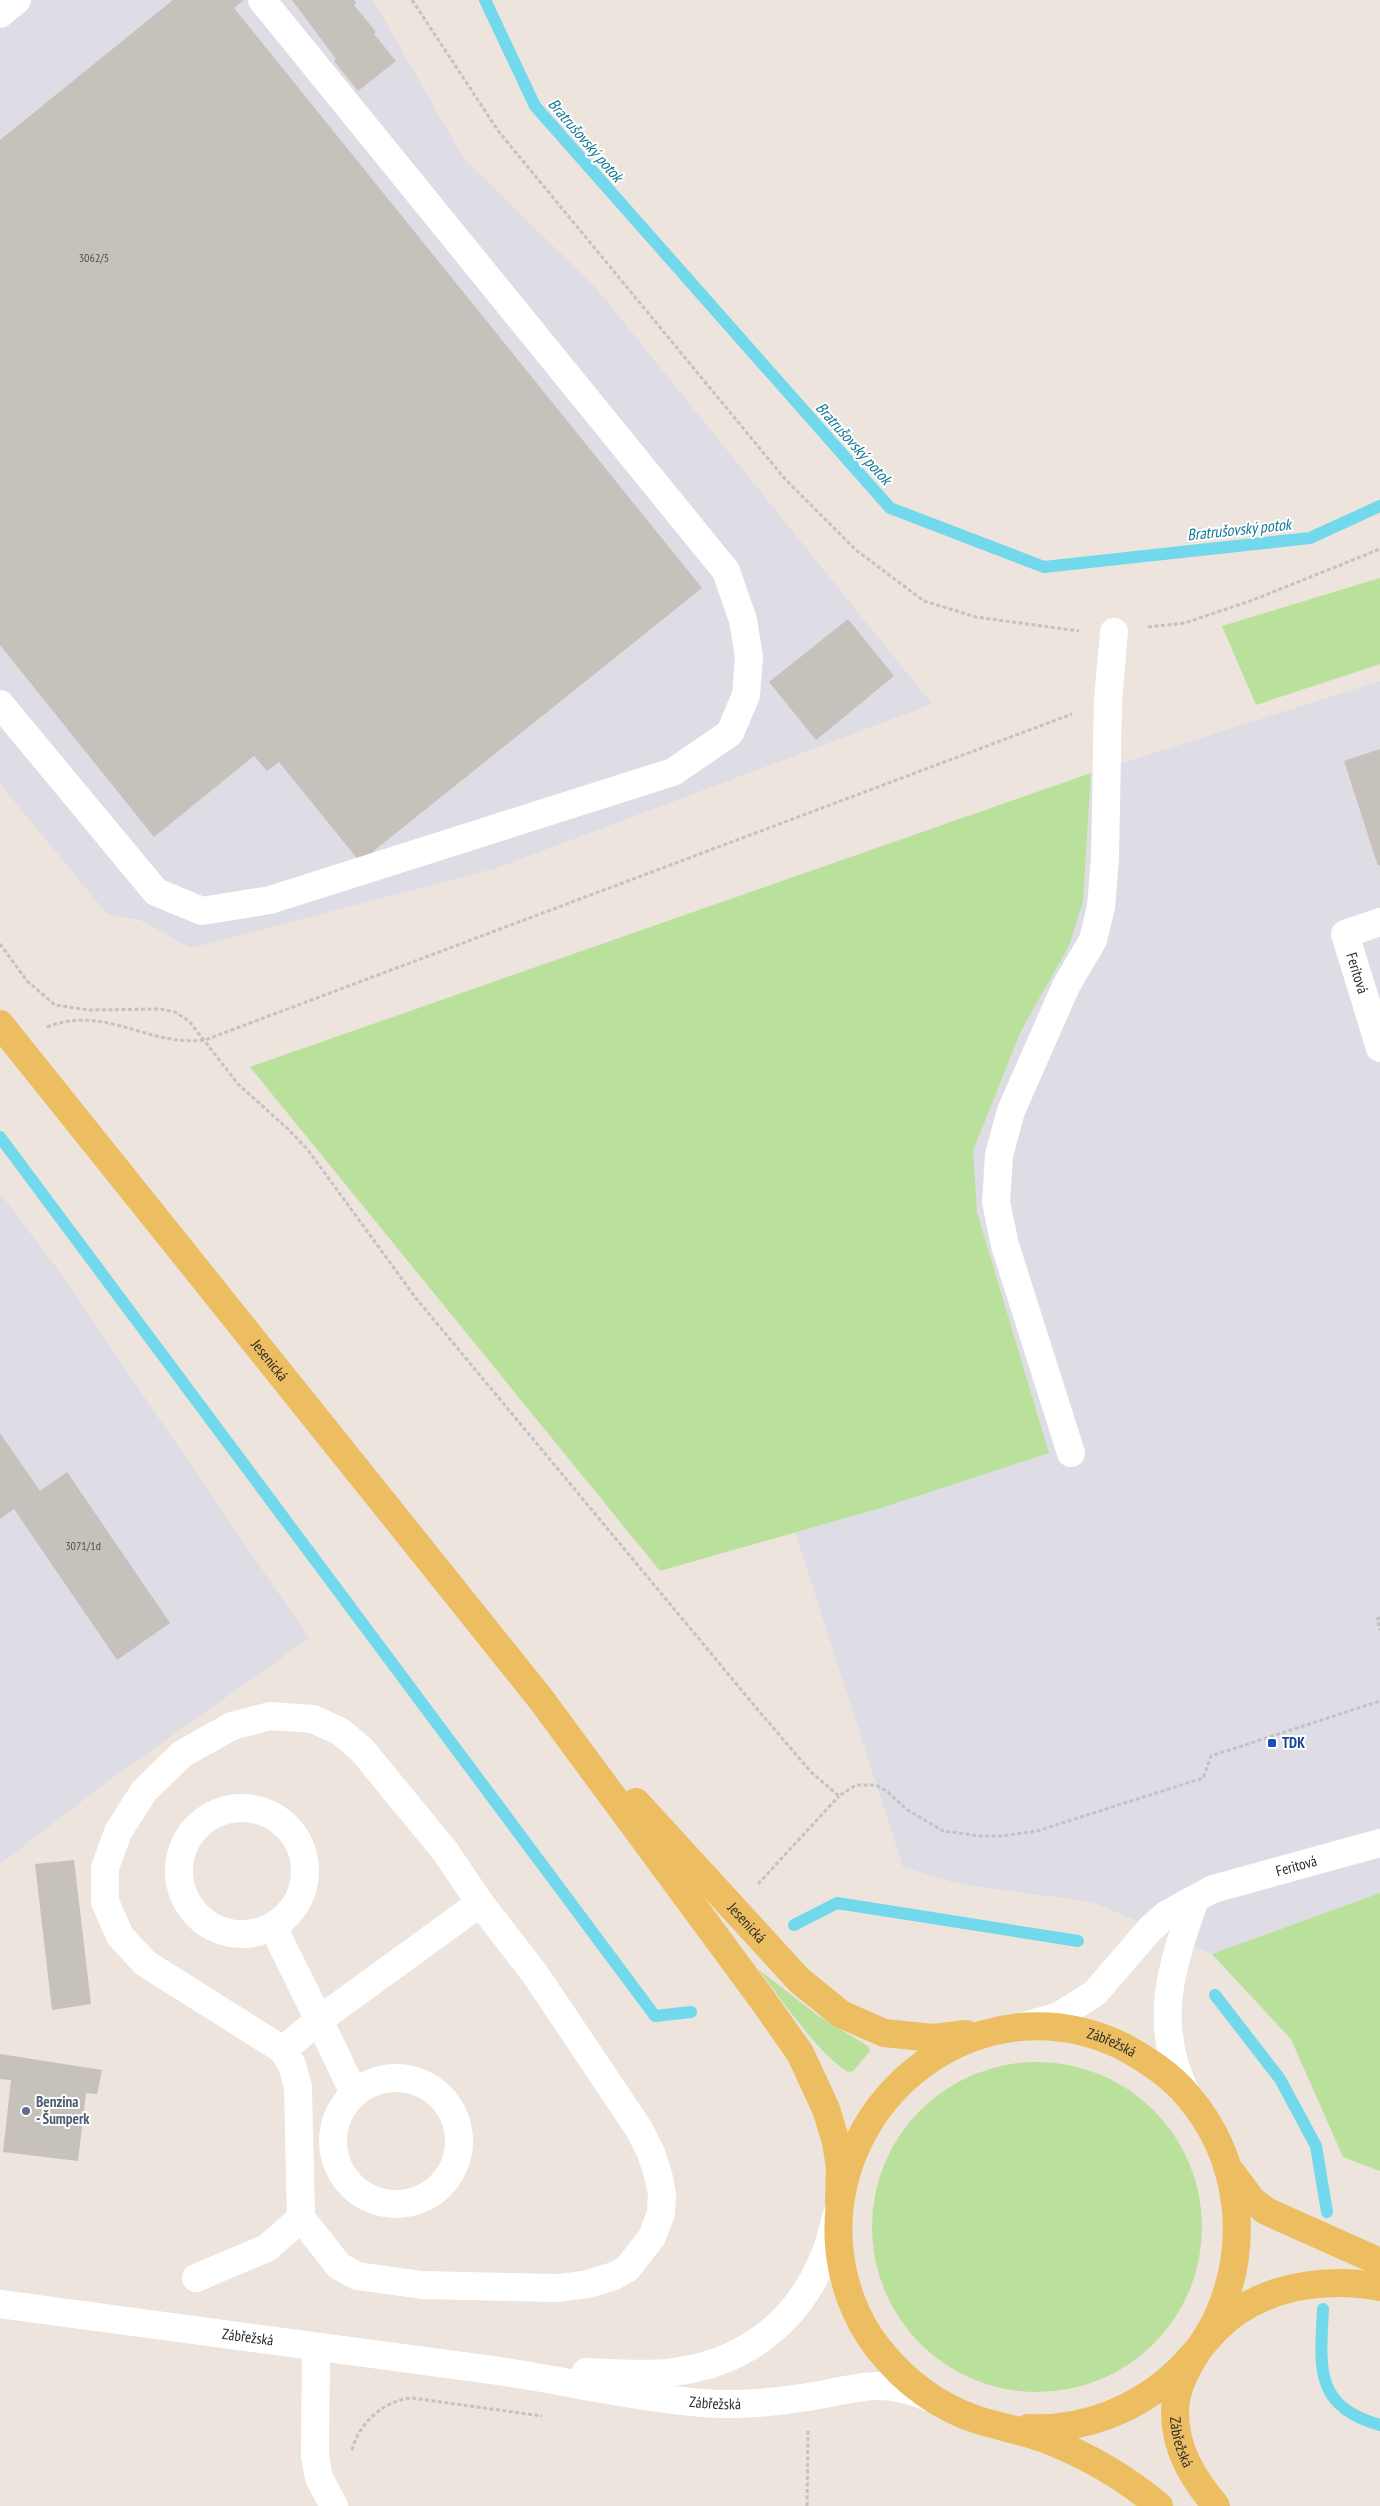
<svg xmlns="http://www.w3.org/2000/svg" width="1380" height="2506" font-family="'PT Sans Narrow',sans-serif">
	<rect width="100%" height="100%" fill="#ece4dd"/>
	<g fill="#dedde5">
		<polygon points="0,0 373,0 464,159 596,288 932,704 497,868 191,948 140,920 107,914 0,784"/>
		<polygon points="1380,681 1380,2171 1343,2157 1291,2039 1212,1954 1093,1902 959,1884 903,1867 795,1532 881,1508 1049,1453 977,1212 973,1151 1021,1031 1069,946 1083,902 1091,773"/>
		<polygon points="0,1193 55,1266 309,1638 104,1784 0,1864"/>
	</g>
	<g fill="#bae19b">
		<polygon points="1380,578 1380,664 1256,705 1222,626"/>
		<polygon points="1091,773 1083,902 1069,946 1021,1031 973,1151 977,1212 1049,1453 881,1508 660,1571 250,1067"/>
		<polygon points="1380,1893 1380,2171 1343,2157 1291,2039 1212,1954"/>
		<path d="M758,1969L817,2015L868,2046L870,2051L853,2071L848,2072C819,2055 780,1997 758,1969Z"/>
		<circle cx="1037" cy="2227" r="165"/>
	</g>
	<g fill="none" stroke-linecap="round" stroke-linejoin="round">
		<g stroke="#72d8eb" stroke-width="12">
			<polyline points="485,0 535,106 890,508 1044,567 1310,538 1380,506"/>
			<polyline points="0,1137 655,2016 691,2012"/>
			<polyline points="794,1925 837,1903 1078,1941"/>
			<polyline points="1215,1995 1280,2079 1316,2146 1327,2212"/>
			<path d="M1323,2309C1320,2367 1314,2407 1380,2425"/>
		</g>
	</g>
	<g fill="#c7c1bc">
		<polygon points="173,0 244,0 234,8 702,588 360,862 279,762 267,771 254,756 154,837 0,645 0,140"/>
		<polygon points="292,0 354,0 356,3 354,5 376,32 374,34 396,61 358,91 334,61 336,59"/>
		<polygon points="848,619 894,676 816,740 769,682"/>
		<polygon points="1380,749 1380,865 1378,866 1344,761"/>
		<polygon points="0,1433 40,1491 67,1472 170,1623 117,1660 14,1509 0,1519"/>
		<polygon points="74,1860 91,2004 52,2010 35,1864"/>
		<polygon points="0,2054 102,2070 97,2094 86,2093 78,2161 3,2152 11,2080 0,2079"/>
	</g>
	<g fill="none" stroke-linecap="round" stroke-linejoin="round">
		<g stroke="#c3c3c3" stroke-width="3" stroke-dasharray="4 2.5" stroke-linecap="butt">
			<polyline points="412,0 499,132 785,479 856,550 924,601 976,617 1079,631"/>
			<polyline points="1148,627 1185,623 1253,600 1380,549"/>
			<polyline points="0,944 27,981 55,1005 89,1010 160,1009 175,1012 189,1021 238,1084 288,1129 308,1150 415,1297 753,1704 811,1772 839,1796 856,1785 876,1785 888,1792 906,1809 943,1831 980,1836 1002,1836 1037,1831 1203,1778 1211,1756 1380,1701"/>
			<path d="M47,1027C105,1004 147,1047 205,1040L1072,714"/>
			<polyline points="1380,1618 1377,1619 1380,1630"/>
			<polyline points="758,1884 839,1796"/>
			<path d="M352,2450C359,2423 384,2400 412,2398L542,2416"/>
			<polyline points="807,2506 808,2431"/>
		</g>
		<g stroke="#fff" stroke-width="28">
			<polyline points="0,14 17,0"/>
			<polyline points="0,704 156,892 202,911 270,900 673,772 730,733 746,695 749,657 743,620 726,571 262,0"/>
			<path id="s1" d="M1380,922L1345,934L1380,1048"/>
			<polyline points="1071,1453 1005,1245 996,1202 999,1155 1011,1111 1066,986 1093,940 1101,907 1105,858 1108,701 1114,632"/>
			<circle cx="242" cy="1871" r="63"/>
			<polyline points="273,1927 319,2020 283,2050"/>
			<path id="s2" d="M1025,2026L1059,2016L1095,1993L1150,1929L1167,1914L1213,1889L1380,1843"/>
			<circle cx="396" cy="2141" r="63"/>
			<polyline points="354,2093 319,2020 480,1903"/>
			<path d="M1186,2093C1152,2023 1171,1968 1195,1899"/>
			<polyline points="196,2278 267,2248 301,2218 298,2087 292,2065 283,2050 145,1963 120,1936 105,1902 105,1868 118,1832 144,1791 182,1754 232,1726 270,1716 313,1719 341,1732 362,1750 445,1851 480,1903 535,1974 639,2129 651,2153 659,2178 662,2195 661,2213 652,2237 627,2269 614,2276 588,2284 559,2288 422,2285 357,2276 339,2266 301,2218"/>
			<path id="s3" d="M0,2304C164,2326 328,2348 492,2370C562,2380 631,2397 702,2403C736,2406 768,2403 801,2398C853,2391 877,2375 930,2398"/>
			<polyline points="316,2347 315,2456 319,2478 334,2506"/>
			<path d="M586,2372C614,2373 645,2376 674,2372C761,2361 818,2302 836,2217"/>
		</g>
		<g stroke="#edbd61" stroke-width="28">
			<path id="s4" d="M0,1024L540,1698L762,1999L800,2053L826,2109L836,2142L840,2167L839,2201"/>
			<path id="s5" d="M636,1802L799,1980L841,2014L884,2033L934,2038L966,2034"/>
			<polyline points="1232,2173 1252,2200 1266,2211 1380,2262"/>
			<path d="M1028,2428C1083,2431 1139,2409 1179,2370C1199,2351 1214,2327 1238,2311C1278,2284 1333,2278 1380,2287"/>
			<path id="s6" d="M1159,2506C1126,2478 1086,2455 1045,2439C1024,2431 1000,2427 978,2420C938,2407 904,2381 878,2348C855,2319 842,2282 839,2245C828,2095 982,1978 1122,2046C1146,2059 1170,2074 1188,2096C1241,2158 1251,2244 1217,2318C1202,2349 1175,2376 1175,2412C1175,2450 1193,2478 1216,2506"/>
		</g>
	</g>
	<rect fill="#1a4fb4" stroke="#fff" stroke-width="2" x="1267" y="1738" width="10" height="10" rx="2.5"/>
	<circle fill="#5c6f8a" stroke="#fff" stroke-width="2" cx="26" cy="2111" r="5"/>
	<g text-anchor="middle" stroke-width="4" stroke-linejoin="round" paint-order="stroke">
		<g font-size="12" fill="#51504e">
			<text x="94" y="262">3062/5</text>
			<text x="83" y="1550">3071/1d</text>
		</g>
		<g font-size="15" fill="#2a2a2a" stroke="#fff">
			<text dy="5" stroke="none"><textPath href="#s1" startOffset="78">Feritová</textPath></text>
			<text dy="5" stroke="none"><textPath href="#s4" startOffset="431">Jesenická</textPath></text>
			<text dy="5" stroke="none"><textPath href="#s2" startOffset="324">Feritová</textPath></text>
			<text dy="5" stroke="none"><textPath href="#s5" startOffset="164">Jesenická</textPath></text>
			<text dy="5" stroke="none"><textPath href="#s6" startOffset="846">Zábřežská</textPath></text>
			<text dy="5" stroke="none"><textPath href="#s3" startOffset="250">Zábřežská</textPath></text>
			<text dy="5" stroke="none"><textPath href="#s3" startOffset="722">Zábřežská</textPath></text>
			<text dy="5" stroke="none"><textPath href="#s6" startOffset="1312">Zábřežská</textPath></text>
		</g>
		<g font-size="15" font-weight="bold" fill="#164399" stroke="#fff" text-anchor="start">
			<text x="1282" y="1748">TDK</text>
		</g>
		<g font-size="15" font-weight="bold" fill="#4e5e75" stroke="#fff" text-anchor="start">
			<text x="36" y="2107">Benzina<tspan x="36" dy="17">- Šumperk</tspan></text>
		</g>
		<g font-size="16" font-style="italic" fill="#117898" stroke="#fff">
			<text transform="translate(586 140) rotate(49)" y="6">Bratrušovský potok</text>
			<text transform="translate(854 443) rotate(48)" y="6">Bratrušovský potok</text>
			<text transform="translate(1239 529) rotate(-6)" y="6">Bratrušovský potok</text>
		</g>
	</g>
</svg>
